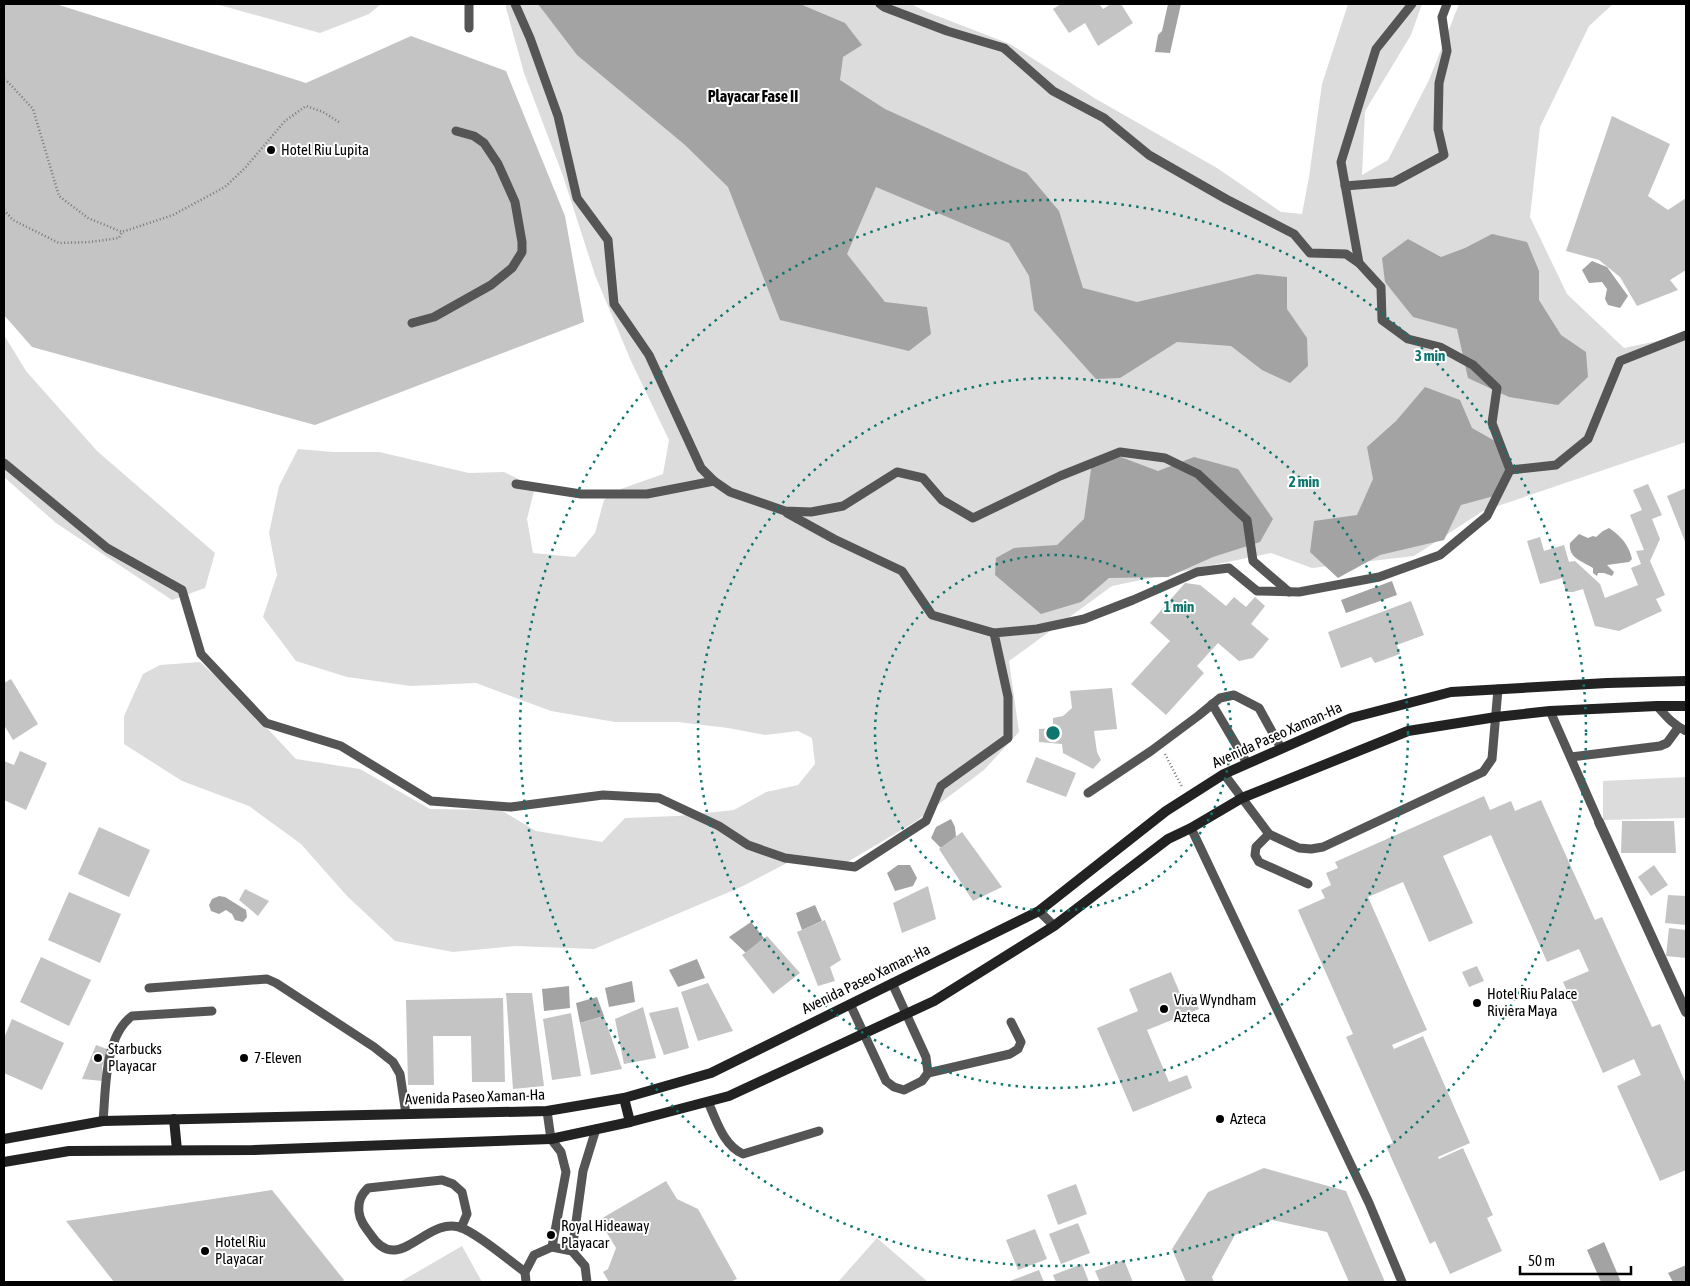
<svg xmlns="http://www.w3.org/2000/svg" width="1690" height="1286" font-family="'Asap Condensed',sans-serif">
	<rect width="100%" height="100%" fill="#fff"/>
	<g fill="#dcdcdc">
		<polygon points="216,4 381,4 369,14 320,33"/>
		<polygon points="505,4 911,4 927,12 1010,44 1096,99 1217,168 1281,212 1302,214 1309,177 1322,84 1348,4 1422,4 1411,35 1365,111 1362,175 1388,160 1429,80 1459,4 1613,4 1589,26 1540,127 1530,217 1567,294 1624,348 1686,335 1686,442 1483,511 1414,556 1312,568 1271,553 1112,586 1009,661 1019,732 984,770 915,822 844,864 791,861 741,887 594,949 515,946 453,952 395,941 347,896 301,844 249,806 182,781 124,744 124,716 143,674 160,665 200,662 236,695 296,759 360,769 430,809 501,810 536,831 602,842 625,818 677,816 734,810 766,792 798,785 815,764 812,738 798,731 765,735 728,728 678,722 615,722 551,711 476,683 411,686 347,677 296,661 263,617 277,575 269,533 279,486 298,449 333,452 379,452 469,473 504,472 535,487 527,519 533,553 575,557 595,533 604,500 621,489 663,474 669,440 631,361 595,275 563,176 524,73"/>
		<polygon points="4,335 26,371 97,451 215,553 205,588 172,600 56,523 4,477"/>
		<polygon points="1686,777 1686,818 1603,820 1603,781"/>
		<polygon points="877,1238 928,1282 838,1282"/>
		<polygon points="462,1246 482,1282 400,1282"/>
	</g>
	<g fill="#a3a3a3">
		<polygon points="538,4 800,4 845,23 862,45 843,57 840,80 885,109 1027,173 1059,211 1083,288 1137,302 1257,274 1287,277 1287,309 1307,338 1308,366 1290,383 1262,370 1231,346 1177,342 1120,378 1096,379 1034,310 1029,276 1009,243 876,187 847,254 885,302 927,307 931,334 909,351 780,320 728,187 685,145 577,55"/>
		<polygon points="1168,4 1181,4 1170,53 1155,52 1158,35 1162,31"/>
		<polygon points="1492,234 1527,242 1539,271 1539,300 1561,335 1586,352 1588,377 1558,405 1509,397 1468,378 1457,329 1413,317 1385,282 1382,258 1408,239 1441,257 1465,248"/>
		<polygon points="1592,261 1607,267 1628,296 1620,308 1608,305 1605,299 1607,289 1602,282 1589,283 1582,270"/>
		<polygon points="1425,387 1460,400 1472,428 1495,441 1507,472 1494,496 1461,505 1444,540 1380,555 1338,578 1310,552 1314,521 1357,515 1373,479 1367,447 1396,421"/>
		<polygon points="1110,453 1158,471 1194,457 1238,469 1273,519 1260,542 1213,557 1168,577 1109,578 1081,602 1041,614 995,575 996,558 1014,548 1057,545 1084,519 1092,462"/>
		<path d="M1609,528C1621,536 1629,545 1632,559L1629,562L1607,565L1614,572L1612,576L1604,573H1598L1597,576L1593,573V568C1582,561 1568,558 1570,543L1579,534L1588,538L1593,536L1596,537L1603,531Z"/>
		<polygon points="1392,581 1397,595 1346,613 1341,600"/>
		<polygon points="951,819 955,827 956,837 941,848 931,838 936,827"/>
		<polygon points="898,865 910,865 917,878 913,886 895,891 887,873"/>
		<polygon points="219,896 225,897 246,910 247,917 243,922 235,920 232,914 226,910 219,914 211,911 209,905 212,899"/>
		<polygon points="815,905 822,921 802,930 796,913"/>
		<polygon points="751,922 764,938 746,953 729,937"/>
		<polygon points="697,959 705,978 678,987 669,970"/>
		<polygon points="632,981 635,1002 609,1007 605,988"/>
		<polygon points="569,986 570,1008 544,1011 542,989"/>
		<polygon points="597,997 604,1016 580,1023 576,1003"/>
		<polygon points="1604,1242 1621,1282 1601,1282 1587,1250"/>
		<polygon points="1686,1265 1686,1282 1673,1282 1668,1273"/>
	</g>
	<g fill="#c4c4c4">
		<polygon points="4,4 56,4 306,83 411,36 506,71 565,216 584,322 315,425 32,347 4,315"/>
		<polygon points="1061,4 1099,4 1103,9 1111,4 1121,4 1133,23 1098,46 1085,23 1069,33 1053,9"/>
		<polygon points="1612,116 1670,144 1648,196 1668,210 1686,198 1686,270 1670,280 1678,290 1637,306 1620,277 1599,260 1566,251"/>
		<polygon points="1648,484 1662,515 1652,519 1660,539 1650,561 1665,595 1656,599 1662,611 1619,631 1595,626 1583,589 1573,592 1566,592 1562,578 1540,584 1527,541 1540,537 1544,551 1564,545 1569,562 1575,561 1600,584 1605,598 1638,585 1631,568 1641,564 1636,551 1644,550 1630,515 1642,510 1633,490"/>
		<polygon points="1686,488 1686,544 1667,496"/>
		<polygon points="1185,583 1200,585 1226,606 1234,597 1246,607 1255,597 1265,606 1251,624 1269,639 1253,658 1239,661 1218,643 1197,666 1204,673 1166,715 1131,684 1170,641 1150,623"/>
		<polygon points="1411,601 1424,635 1397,645 1400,654 1375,663 1371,657 1341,668 1328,632"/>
		<polygon points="11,679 38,724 13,740 4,725 4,683"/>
		<polygon points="1112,688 1117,729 1094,731 1097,752 1101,760 1093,769 1063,753 1062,744 1039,742 1039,729 1053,728 1053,718 1063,716 1072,708 1070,691"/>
		<polygon points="20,751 47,763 26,810 4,800 4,761 14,765"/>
		<polygon points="1036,757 1076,773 1066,797 1026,782"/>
		<polygon points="1484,796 1490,810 1511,801 1515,811 1541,800 1595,920 1602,917 1652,1027 1660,1024 1686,1084 1686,1170 1660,1181 1617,1086 1641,1075 1634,1059 1603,1073 1563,982 1589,971 1579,949 1547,962 1491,835 1443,856 1473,923 1429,942 1403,882 1368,897 1427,1030 1392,1045 1394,1049 1423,1036 1470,1143 1438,1157 1439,1159 1463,1148 1493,1215 1487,1218 1502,1251 1450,1274 1435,1241 1430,1244 1386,1146 1393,1143 1346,1037 1353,1034 1298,910 1325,898 1321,890 1331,885 1326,873 1338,868 1335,862"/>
		<polygon points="1622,821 1674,821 1676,853 1621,853"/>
		<polygon points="99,827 150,850 129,897 78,874"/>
		<polygon points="962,832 1002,887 973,901 939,849"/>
		<polygon points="1654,865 1668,885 1651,896 1638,877"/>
		<polygon points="928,886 936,919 902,933 893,903"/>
		<polygon points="245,889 269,901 258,916 239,900"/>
		<polygon points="69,892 121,914 100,963 48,940"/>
		<polygon points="1668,895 1686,896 1686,925 1665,923"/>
		<polygon points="825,920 841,960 830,967 835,981 818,986 797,932"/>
		<polygon points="1669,928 1686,930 1686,958 1666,956"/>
		<polygon points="767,936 800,973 773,994 742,955"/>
		<polygon points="41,957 91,980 69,1026 20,1002"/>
		<polygon points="1477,966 1484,981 1469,987 1462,972"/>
		<polygon points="1171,972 1182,998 1193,994 1199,1009 1147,1030 1169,1082 1187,1075 1192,1088 1133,1112 1097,1028 1138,1011 1129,989"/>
		<polygon points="708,983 733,1031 698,1041 681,992"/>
		<polygon points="506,993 532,993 544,1086 513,1089"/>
		<polygon points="503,998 505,1082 472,1082 471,1036 433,1036 434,1085 408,1085 406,1000"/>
		<polygon points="643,1007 656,1058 624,1064 615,1019"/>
		<polygon points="678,1007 689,1048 664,1055 649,1013"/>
		<polygon points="571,1013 581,1076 552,1080 543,1019"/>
		<polygon points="604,1016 622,1069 591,1075 580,1023"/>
		<polygon points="12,1019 64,1043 42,1090 4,1073 4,1038"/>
		<polygon points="96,1045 110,1050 102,1066 103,1081 82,1079"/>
		<polygon points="1264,1168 1346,1191 1385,1282 1349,1282 1327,1232 1272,1220 1235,1235 1212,1277 1214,1282 1186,1282 1172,1249 1208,1192"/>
		<polygon points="666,1181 677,1199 698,1209 737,1279 730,1282 609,1282 603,1272 608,1269 616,1248 599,1220"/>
		<polygon points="1076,1184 1087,1214 1058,1225 1047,1195"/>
		<polygon points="272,1190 344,1280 342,1282 114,1282 66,1221"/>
		<polygon points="1078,1223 1090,1253 1061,1264 1049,1234"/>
		<polygon points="1035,1229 1047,1259 1018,1270 1006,1240"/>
		<polygon points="1124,1260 1133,1282 1100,1282 1095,1271"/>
		<polygon points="1082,1264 1089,1282 1056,1282 1053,1275"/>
		<polygon points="1039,1270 1044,1282 1007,1282"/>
	</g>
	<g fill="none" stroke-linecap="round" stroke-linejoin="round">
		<g stroke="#777" stroke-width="2.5" stroke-dasharray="1 2.5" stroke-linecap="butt">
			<polyline points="4,80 8,82 33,109 59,196 88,218 122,232 173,215 225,187 245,168 285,121 306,106 323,112 339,122"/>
			<polyline points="4,210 13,220 59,243 90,242 119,238 122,232"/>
			<polyline points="1165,754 1182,787"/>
		</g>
		<g stroke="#555" stroke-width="9">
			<polyline points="515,4 530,38 558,116 577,198 608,240 614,304 649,355 701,468 714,481 730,492 785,511 811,512 843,506 897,472 923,478 942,500 973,518 1060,476 1120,452 1165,458 1198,474 1247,520 1253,561 1289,592"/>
			<polyline points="469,28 469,4"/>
			<polyline points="1345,186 1394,182 1444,155 1438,129 1439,83 1447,51 1442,17 1447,4"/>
			<polyline points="1359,263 1341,162 1376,49 1412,4"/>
			<polyline points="412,323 434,317 491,285 512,268 522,252 522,242 515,202 498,164 484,143 474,136 456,131"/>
			<polyline points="4,463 107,548 182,590 201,654 266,723 341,746 431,801 511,807 603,795 659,798 719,826 748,845 785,858 855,867 926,821 941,786 1008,738 1008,697 994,633 1037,629 1084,619 1133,600 1197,572 1229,568 1257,591 1299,592 1379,577 1440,555 1487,516 1510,470 1492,423 1497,388 1473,365 1440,347 1408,339 1382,320 1381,287 1359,263 1346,254 1310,253 1294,234 1226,199 1149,155 1104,118 1053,91 1004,48 947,31 884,7 880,4"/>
			<polyline points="1510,470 1556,465 1588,439 1620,361 1686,335"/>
			<polyline points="516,484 581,494 647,494 714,481"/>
			<polyline points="787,513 834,539 902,571 932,615 994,633"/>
			<polyline points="1212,704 1247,763"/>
			<path d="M1657,706C1666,716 1673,725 1686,731"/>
			<polyline points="1550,711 1599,822"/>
			<polyline points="1571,757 1660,746 1667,743 1678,728"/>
			<polyline points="1224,774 1269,834 1299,848 1311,849 1323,847 1483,772 1492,759 1498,689"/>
			<polyline points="1088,793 1151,751 1198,716 1220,698 1234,695 1259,708 1281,748"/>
			<polyline points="1191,828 1369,1203 1402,1282"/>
			<polyline points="1269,834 1256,847 1255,855 1259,862 1308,884"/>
			<polyline points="1039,911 1054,926"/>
			<polyline points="149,988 267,979 276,983 374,1047 393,1062 400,1074 406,1114"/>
			<polyline points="850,1004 886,1081 894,1087 904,1090 922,1081 928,1073 926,1057 892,983"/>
			<polyline points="928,1073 1010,1054 1018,1049 1021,1042 1011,1022"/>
			<path d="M708,1102C717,1121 723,1145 743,1154L819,1131"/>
			<polyline points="547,1111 551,1139 561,1152 566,1172 552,1247"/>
			<path d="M103,1121C106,1089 104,1037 132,1016L212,1011"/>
			<path d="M461,1228L467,1214L462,1192L453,1184L442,1180L368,1188C361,1195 358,1201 359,1212C360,1221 365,1227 371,1235C399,1278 427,1214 462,1228C481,1236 507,1259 525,1272"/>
			<polyline points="572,1251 583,1171 596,1129"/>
			<polyline points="526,1282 525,1272 534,1255 552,1247 572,1251 585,1266 587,1282"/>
		</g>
		<polyline stroke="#555" stroke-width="10" points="1599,822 1686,1012"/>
		<g stroke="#222" stroke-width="10">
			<polyline points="624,1098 630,1122"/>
			<polyline points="174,1119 177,1150"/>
			<polyline points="4,1139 103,1121 547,1111 624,1098 711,1073 1039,911 1166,811 1224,774 1351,718 1451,692 1607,683 1686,681"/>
			<polyline points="4,1162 69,1151 253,1150 551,1139 630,1122 729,1096 934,1001 1054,926 1168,839 1191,828 1242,798 1408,731 1496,717 1550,711 1657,706 1686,706"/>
		</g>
	</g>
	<g fill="none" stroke="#0f766e" stroke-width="2.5" stroke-dasharray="2.5 5">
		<circle cx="1053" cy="733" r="178"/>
		<circle cx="1053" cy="733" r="355"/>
		<circle cx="1053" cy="733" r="533"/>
	</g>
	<g fill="#000" stroke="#fff" stroke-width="2">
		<circle cx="271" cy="150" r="5"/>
		<circle cx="1477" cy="1003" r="5"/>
		<circle cx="1164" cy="1009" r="5"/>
		<circle cx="98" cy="1058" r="5"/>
		<circle cx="244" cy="1058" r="5"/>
		<circle cx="1220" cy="1119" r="5"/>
		<circle cx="551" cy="1235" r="5"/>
		<circle cx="205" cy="1251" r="5"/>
	</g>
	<g text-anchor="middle" stroke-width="4" stroke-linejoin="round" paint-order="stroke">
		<g font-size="15" fill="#000" stroke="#fff" text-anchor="start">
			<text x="281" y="155">Hotel Riu Lupita</text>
			<text x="1487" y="999">Hotel Riu Palace<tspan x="1487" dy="17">Riviera Maya</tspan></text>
			<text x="1174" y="1005">Viva Wyndham<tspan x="1174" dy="17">Azteca</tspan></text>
			<text x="108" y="1054">Starbucks<tspan x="108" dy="17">Playacar</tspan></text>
			<text x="254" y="1063">7-Eleven</text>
			<text x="1230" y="1124">Azteca</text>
			<text x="561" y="1231">Royal Hideaway<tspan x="561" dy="17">Playacar</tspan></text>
			<text x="215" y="1247">Hotel Riu<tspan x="215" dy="17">Playacar</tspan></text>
		</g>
		<g font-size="15" fill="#000" stroke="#fff">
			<text transform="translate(1277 735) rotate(-24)" y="5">Avenida Paseo Xaman-Ha</text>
			<text transform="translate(866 979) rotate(-26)" y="5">Avenida Paseo Xaman-Ha</text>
			<text transform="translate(475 1097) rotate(-2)" y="5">Avenida Paseo Xaman-Ha</text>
		</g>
		<g font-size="16" font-weight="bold" fill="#000" stroke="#fff">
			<text x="753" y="102">Playacar Fase II</text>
		</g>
	</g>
	<circle cx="1053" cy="733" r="8" fill="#0f766e" stroke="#fff" stroke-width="2.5"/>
	<g font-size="15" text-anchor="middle" font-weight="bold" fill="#0f766e" stroke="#fff" stroke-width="4" stroke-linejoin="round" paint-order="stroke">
		<text x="1430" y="361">3 min</text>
		<text x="1304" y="487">2 min</text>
		<text x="1179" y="612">1 min</text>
	</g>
	<rect width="1690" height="1286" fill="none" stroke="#000000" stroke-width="10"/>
	<path d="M1520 1266v8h111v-8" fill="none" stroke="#000000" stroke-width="2.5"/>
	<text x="1528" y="1266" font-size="15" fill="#000000" stroke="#ffffff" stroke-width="4" paint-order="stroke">50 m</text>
</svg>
